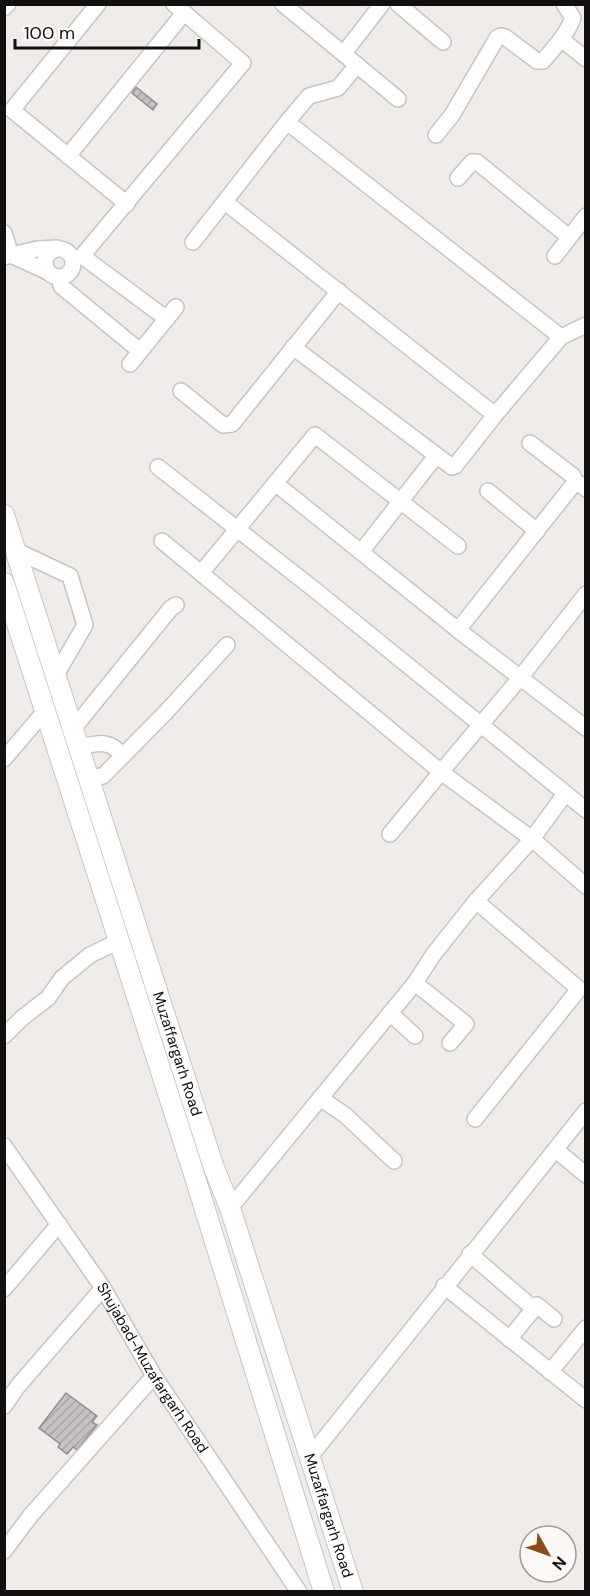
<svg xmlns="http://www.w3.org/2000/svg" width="590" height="1596" font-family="'DM Sans',sans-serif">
	<defs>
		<pattern id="building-hatch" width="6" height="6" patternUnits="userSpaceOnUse" patternTransform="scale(1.5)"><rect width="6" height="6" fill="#c5c1c0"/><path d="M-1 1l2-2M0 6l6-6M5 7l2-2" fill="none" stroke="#a8a5a4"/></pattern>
	</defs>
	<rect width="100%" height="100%" fill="#efece9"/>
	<g fill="url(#building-hatch)" stroke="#928e8d" stroke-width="1.5">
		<polygon points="136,87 157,104 153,110 132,93"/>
		<polygon points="66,1393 97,1416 92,1422 97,1425 77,1450 73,1447 67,1454 58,1447 60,1444 39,1428"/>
	</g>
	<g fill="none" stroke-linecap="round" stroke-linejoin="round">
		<g stroke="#c7c5c2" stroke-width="18">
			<g id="minor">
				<polyline points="98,4 12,110 127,204"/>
				<polyline points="283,4 357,65 338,88 309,96 287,122 561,337 586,325"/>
				<polyline points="398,4 443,42"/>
				<polyline points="4,8 8,4"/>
				<polyline points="561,39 586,59"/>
				<polyline points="344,53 382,4"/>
				<polyline points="357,65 398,99"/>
				<path d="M436,135L452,115L497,38L501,36L505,37L537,61H543C554,48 567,34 573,18L564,4"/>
				<polyline points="68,156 184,13"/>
				<polyline points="458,178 472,162 477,162 569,237"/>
				<polyline points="225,202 495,415 561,337"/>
				<polyline points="4,233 11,255 48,272"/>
				<polyline points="193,242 287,122"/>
				<circle cx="59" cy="263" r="14"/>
				<polyline points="555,256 586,216"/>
				<polyline points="4,257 37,249 57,248"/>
				<polyline points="60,277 61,286 140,351"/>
				<polyline points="167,319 82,256 243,63 174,4"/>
				<polyline points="293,347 452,467 455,466 495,415"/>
				<polyline points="130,364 176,307"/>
				<polyline points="181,391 223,425 232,424 339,291"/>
				<polyline points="530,443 573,476 576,483"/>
				<polyline points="158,467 315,590 586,810"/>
				<polyline points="275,483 458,630 586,728"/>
				<polyline points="488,491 537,531"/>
				<polyline points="162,541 441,772 520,678 586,594"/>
				<polyline points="17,551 70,576 85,625 56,675"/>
				<polyline points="361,552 436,456"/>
				<polyline points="201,573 315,435 458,546"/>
				<polyline points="458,630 573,485 580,484 586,489"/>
				<polyline points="73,729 171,608 176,605"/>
				<path d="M79,747C99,743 109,739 123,756"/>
				<polyline points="4,759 45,711"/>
				<polyline points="89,778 103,776 166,712 227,645"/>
				<polyline points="390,834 441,772 532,839 586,886"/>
				<polyline points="415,983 466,1024 450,1043"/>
				<polyline points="390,1013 415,1036"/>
				<polyline points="4,1036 22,1018 48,998 62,978 90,955 119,941"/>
				<polyline points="320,1098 345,1115 394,1161"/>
				<polyline points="475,1119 579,989 476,901 532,839 565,794"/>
				<path id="s1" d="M4,1146L103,1288L154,1376L299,1592"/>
				<polyline points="556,1150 586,1175"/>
				<polyline points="230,1208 415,983 433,955 476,901"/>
				<polyline points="470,1254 534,1309"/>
				<polyline points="444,1286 586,1400"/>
				<polyline points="4,1289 59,1224"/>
				<polyline points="509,1339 537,1305 554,1319"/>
				<polyline points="550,1372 586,1328"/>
				<polyline points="4,1406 18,1386 103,1288"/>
				<polyline points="309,1458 586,1111"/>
				<polyline points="4,1551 31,1515 154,1376"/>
			</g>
		</g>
		<g stroke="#c7c5c2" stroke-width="22">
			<g id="major">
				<path id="s2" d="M4,515L213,1165L230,1208L353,1592"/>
				<polyline points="4,583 193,1171 324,1592"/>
			</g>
		</g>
		<use href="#minor" stroke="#fff" stroke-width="15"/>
		<use href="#major" stroke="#fff" stroke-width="20"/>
	</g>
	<g text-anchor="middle" stroke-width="4.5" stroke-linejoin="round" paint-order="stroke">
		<g font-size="15" fill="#121110" stroke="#fcf9f6">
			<text dy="5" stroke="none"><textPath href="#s2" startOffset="566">Muzaffargarh Road</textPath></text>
			<text dy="5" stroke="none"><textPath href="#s1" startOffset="267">Shujabad-Muzafargarh Road</textPath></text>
			<text dy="5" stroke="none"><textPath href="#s2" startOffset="1052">Muzaffargarh Road</textPath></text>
		</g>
	</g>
	<rect width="590" height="1596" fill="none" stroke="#121110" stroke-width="12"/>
	<g transform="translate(548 1554) rotate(130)"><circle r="28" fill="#fcf9f6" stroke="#9e9c9a" stroke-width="1.5"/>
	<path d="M0-4.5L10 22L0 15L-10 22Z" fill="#8d4c17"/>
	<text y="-9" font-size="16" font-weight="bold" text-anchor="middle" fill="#121110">N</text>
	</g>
	<path d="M15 39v9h184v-9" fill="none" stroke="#121110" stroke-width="3"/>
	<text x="24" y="39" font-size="18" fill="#121110" stroke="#fcf9f6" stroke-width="4.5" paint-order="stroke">100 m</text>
</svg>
